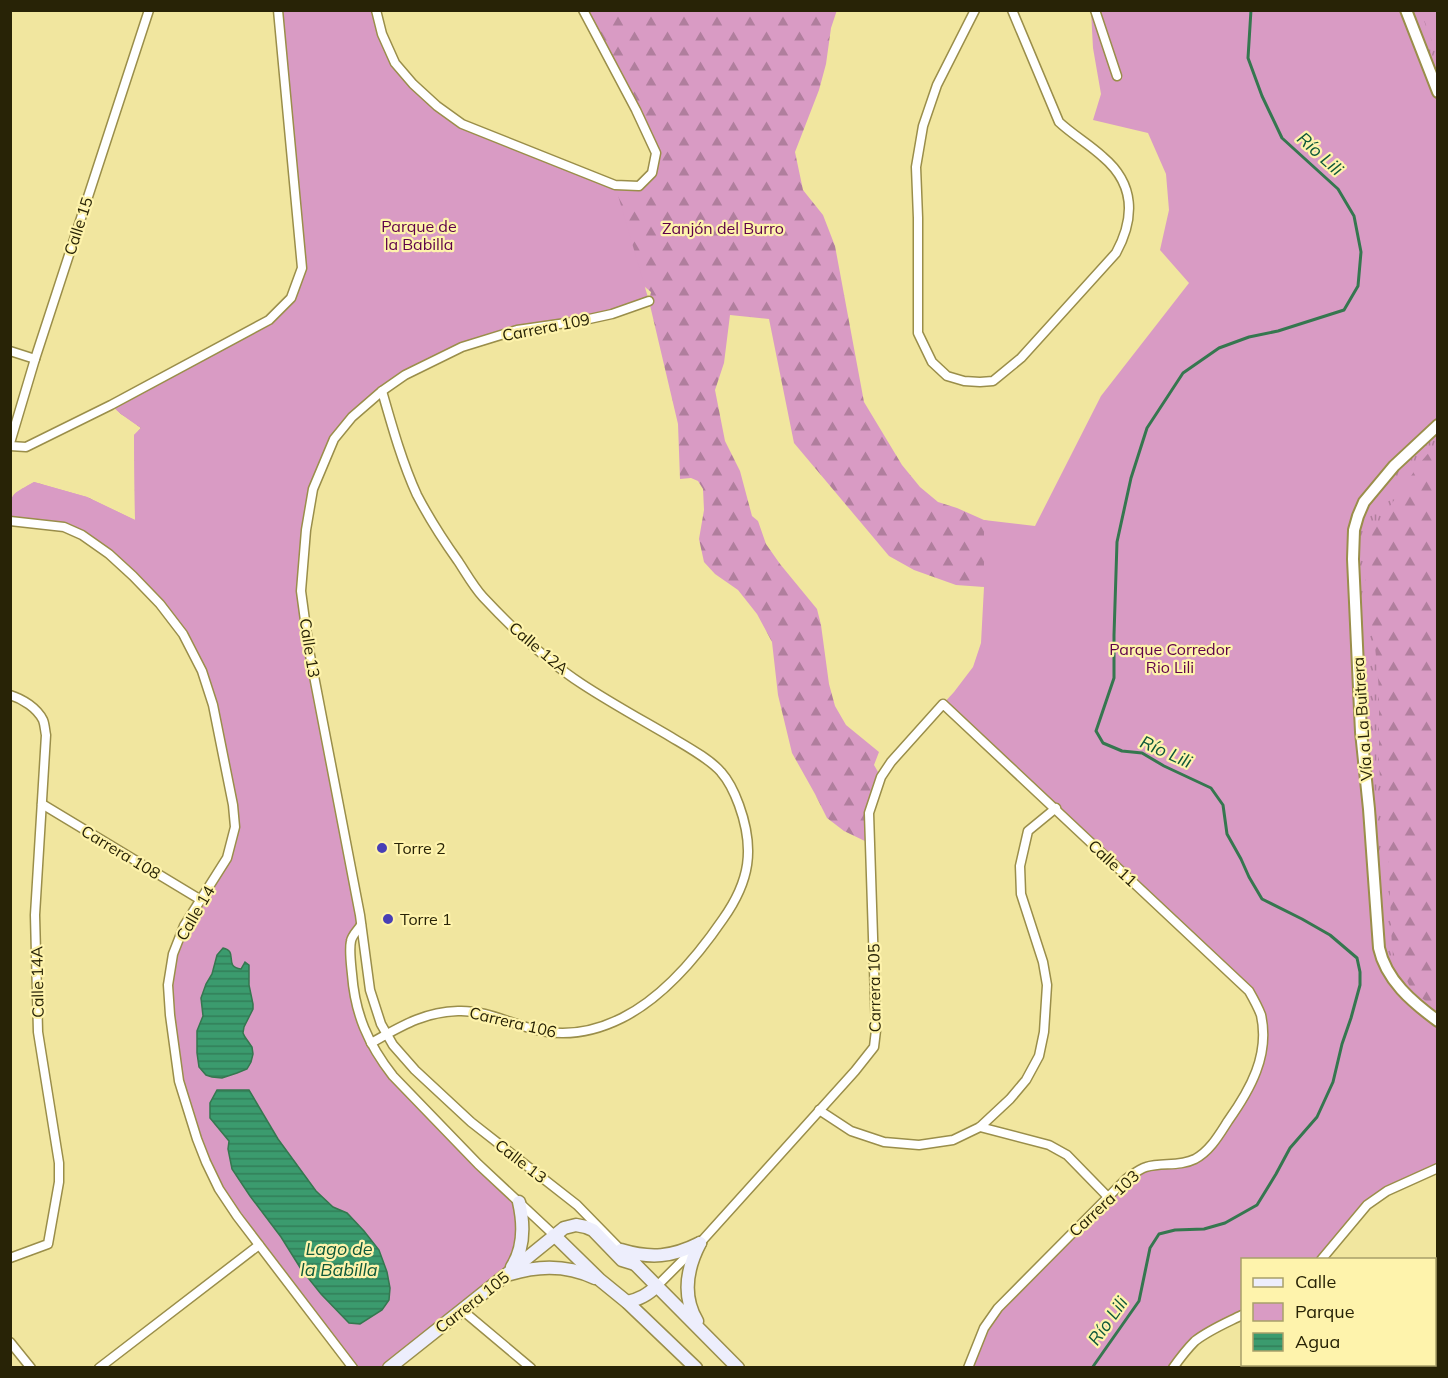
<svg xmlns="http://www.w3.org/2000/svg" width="1448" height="1378" font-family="Mulish,sans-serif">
	<defs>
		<pattern id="grass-tufts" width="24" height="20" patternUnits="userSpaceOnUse" patternTransform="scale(1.5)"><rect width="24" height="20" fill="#d99bc4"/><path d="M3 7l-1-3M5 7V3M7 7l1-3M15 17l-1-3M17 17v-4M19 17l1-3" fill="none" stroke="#b07e9d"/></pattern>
		<pattern id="forest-firs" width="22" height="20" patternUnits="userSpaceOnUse" patternTransform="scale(1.5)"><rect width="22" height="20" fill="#d99bc4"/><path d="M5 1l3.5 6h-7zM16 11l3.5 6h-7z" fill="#b07e9d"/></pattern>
		<pattern id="water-rules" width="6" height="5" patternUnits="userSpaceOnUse" patternTransform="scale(1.5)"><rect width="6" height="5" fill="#3b9b6e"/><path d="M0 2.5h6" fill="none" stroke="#327e58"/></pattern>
	</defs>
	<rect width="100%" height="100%" fill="#f1e69f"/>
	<g fill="url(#grass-tufts)">
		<polygon points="1406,11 1437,11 1437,92"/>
		<polygon points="1437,425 1437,1021 1413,1003 1381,959 1353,559 1358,516 1394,466"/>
	</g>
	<g fill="url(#forest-firs)">
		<path d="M837,10L831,28L826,64L819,90L795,152L803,190L823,215L835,246L864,402L902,465L920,487L938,502L957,508L984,520L1021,529H1040L1074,467L1099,407L1140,352L1211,289L1270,254L1271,191L1205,132L1164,85L1159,49L1169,11H1271L1263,20V43L1267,73L1285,115L1295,159L1376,237L1379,259L1373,297L1349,331L1343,344L1310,356L1269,350L1227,354L1171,421L1137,484L1130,521L1135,553L1133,590L1139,617L1131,651L1127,693L1135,723L1195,756L1217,783L1238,828L1266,876L1295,898L1341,912L1356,931L1379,1006L1393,1040L1424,1065L1435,1084L1423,1096L1378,1114L1333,1142L1296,1173L1270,1216L1219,1239L1187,1246L1161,1267L1129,1335L1106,1367H1062L1084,1341L1110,1302L1138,1235L1173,1205L1227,1183L1274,1139L1296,1101L1307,1049L1311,1005L1279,965L1224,913L1196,845L1142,790L1088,760L1055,730L1031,654L1029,621L1000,592L984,587L956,585L914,570L889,556L794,443L769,319L730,315L724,363L715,390L725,441L740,471L752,516L758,521L766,544L780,564L817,609L821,625L829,684L835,706L846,725L879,752L874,765L881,777L869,813V843L844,831L827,818L815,794L792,753L778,695L772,642L757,614L738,590L715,574L704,562L699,539L704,510L703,489L698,481L691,478L680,479L678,424L649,301L651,292L645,287L629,282L619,275L614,265L618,242L606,230L592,245L573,247L560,241L533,288L517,330L462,347L405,375L382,391L352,417L334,439L313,489L306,530L301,591L309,650L361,925L345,948L343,964L346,995L350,1010L365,1046L376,1066L407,1099L510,1200L508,1232L503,1245L491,1256L483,1271L467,1287L419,1323L400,1341L388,1348L375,1352H359C348,1341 347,1338 349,1323L360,1324L382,1310L389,1299L390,1288L387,1272L379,1250L364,1231L347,1214L333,1207L316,1191L278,1139L249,1090H217L210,1103V1118L206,1119C200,1112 194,1091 199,1082C200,1080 204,1076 206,1075C223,1081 253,1075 253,1053C253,1044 244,1041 243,1033C242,1027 249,1018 252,1012C255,1005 260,1006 266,1003C275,998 284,989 290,981C302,963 316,931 319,909C320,894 313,878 311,864C308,848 311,817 306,804C304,800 301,796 298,793C297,790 296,787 293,785C290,782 284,781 281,780L276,794L280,857L256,901L224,941L223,948L217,955L212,974L206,984L201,998L203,1016L197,1030H188L170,1015L168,985L173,954L184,926L227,858L235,827L233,805L213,705L202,671L183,634L160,604L133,576L109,554L82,535L64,527L11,521C10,492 10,496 34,482L87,497L135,520L134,435L141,428L121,414L111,405L269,320L291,298L302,268L278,11H376C380,28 385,46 395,62C407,82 442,113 462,124C478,133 497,138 514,144L512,155L516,177L525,195L544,212L557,228C561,221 557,216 557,209C558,197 570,189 578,181L593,182L607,188L615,185L639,186L652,173L656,153L636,110L583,11Z"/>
		<polygon points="1421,11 1437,11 1437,57 1436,53"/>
		<polygon points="1437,443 1438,898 1435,930 1438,936 1437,1009 1412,991 1392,950 1389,869 1379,767 1379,690 1375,646 1364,571 1372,532 1420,463"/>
	</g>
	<g fill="#d99bc4">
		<path d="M278,11H376L395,63L462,124L615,185L649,301L612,314L517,330L462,347L405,375L334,439L313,489L301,591L361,925L351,940L354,993L382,1062L519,1202L515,1262L389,1367H353L219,1189L179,1081L170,1015L173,954L227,858L235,827L213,705L183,634L133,576L64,527L11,521C10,492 10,496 34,482L87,497L135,520L134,435L141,428L121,414L111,405L269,320L291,298L302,268Z"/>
		<polygon points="1091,11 1406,11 1437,92 1437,425 1364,502 1354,530 1361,732 1386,969 1437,1021 1437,1168 1367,1205 1321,1259 1242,1260 1242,1315 1196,1341 1173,1367 968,1367 998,1308 1144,1167 1180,1164 1211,1146 1254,1077 1263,1034 1249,990 943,704 954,692 973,667 981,643 984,587 984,520 1035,526 1101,396 1189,283 1160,250 1169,210 1166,174 1148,133 1093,120 1101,94 1093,48"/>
	</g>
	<g fill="url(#water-rules)" stroke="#35774f" stroke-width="1.5">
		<path d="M223,948C239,951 223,967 241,969L245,962L249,965V985L253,1004V1009L244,1027L243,1033L245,1037L252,1047L253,1054L251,1062L247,1069L237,1073L222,1078L212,1077L206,1075L199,1067L197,1053V1031L203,1016L201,998L206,984L212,974L217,955Z"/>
		<polygon points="217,1090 249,1090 278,1139 316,1191 333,1207 347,1213 364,1231 379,1250 387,1272 390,1288 389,1300 382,1310 360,1324 349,1323 321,1294 301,1269 281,1237 250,1196 232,1169 228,1149 229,1141 210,1118 210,1103"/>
	</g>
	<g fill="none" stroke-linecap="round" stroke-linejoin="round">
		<polyline stroke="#35774f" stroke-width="3" points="1092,1368 1139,1301 1150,1248 1159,1234 1175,1230 1204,1229 1225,1223 1257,1205 1276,1174 1290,1148 1317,1117 1333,1082 1342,1044 1351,1018 1360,985 1360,972 1357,958 1330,935 1302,919 1262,899 1249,877 1241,859 1227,834 1223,805 1211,788 1164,766 1142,753 1122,751 1103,743 1096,731 1114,678 1114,635 1117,542 1131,478 1147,428 1183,373 1219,348 1249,337 1278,331 1344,310 1358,286 1361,252 1354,216 1338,189 1282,138 1262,96 1248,58 1251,10"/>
		<g stroke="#9a8e4a" stroke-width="11">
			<g id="minor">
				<polyline points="376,10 382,34 395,63 413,84 437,106 462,124 615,185 639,186 652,173 656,153 636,110 583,10"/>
				<path d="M975,10L937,85L923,126L916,167L918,218V333L932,362L947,376L964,381L980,382L993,381L1021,358L1116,253C1135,218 1135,184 1103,157C1089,144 1073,135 1059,122L1012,10"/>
				<polyline points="1095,10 1117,76"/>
				<polyline points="10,351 35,359"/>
				<polyline points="10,443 35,359 149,10"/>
				<polyline points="10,446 26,447 111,405 269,320 291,298 302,268 278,10"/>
				<polyline points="10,521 64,527 82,535 109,554 133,576 160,604 183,634 202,671 213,705 233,805 235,827 227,858 184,926 173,954 168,985 170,1015 179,1081 197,1139 206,1162 219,1189 237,1216 353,1368"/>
				<path d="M10,695C23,699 37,708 43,720C45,725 45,731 46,735L35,915L38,1032L59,1163V1182L48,1244L10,1258"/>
				<polyline points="42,804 201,900"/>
				<path d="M361,925C358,930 352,935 351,941C349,950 351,964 352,974C355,1014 368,1044 393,1076L478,1164L554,1235"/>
				<path d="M371,1043C400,1027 423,1012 458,1011C482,1010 503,1020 526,1027C559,1038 592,1033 622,1018C664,997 697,957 723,919C750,881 755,849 739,805C735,794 729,781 721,772C710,759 686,746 671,737C642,720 611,703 582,684C545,660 513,629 483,597C473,586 466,573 458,561C443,540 429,518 417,495C402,462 392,426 382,391"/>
				<polyline points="819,1110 851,1131 884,1142 919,1145 953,1140 980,1127 1010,1099 1026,1080 1039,1056 1044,1032 1047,985 1043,962 1021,894 1020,866 1028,831 1056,808"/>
				<polyline points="980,1127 1049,1145 1067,1155 1108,1197"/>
				<polyline points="621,1250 577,1205 471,1122 415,1070 393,1045 381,1024 370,990 360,915 309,650 301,591 306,530 313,489 334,439 352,417 382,391 405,375 462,347 517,330 580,321 612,314 649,301"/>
				<polyline points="1321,1260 1367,1205 1387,1191 1438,1168"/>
				<polyline points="1434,1274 1438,1270"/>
				<path d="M657,1286L700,1243L855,1071L874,1047L876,1030L869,813L881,777L891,762L943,704L1249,991C1253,998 1258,1007 1261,1015C1270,1055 1250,1090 1228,1121C1219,1135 1210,1151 1195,1159C1179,1167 1162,1162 1146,1167C1139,1169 1132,1175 1126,1179L998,1308L984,1328L968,1368"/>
				<polyline points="462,1310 531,1368"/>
				<polyline points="10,1342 31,1368"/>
				<polyline points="1428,1364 1431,1368"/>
				<polyline points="99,1368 259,1245"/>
				<path d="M1173,1368C1180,1358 1187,1349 1195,1341C1209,1330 1226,1323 1242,1315"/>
				<polyline points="1347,1368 1351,1364"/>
			</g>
		</g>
		<g stroke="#9a8e4a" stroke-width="14">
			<g id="tertiary">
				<polyline points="1406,10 1438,92"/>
				<path d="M1438,425L1394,466L1364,502L1358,516L1354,530L1353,559L1361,732L1369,809L1379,948C1386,980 1412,1002 1438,1021"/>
			</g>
		</g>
		<g stroke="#9a8e4a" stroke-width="15">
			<g id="secondary">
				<polyline points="554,1235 600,1280 627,1302 696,1368"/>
				<path d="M621,1250C651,1259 672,1257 700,1243"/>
				<polyline points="630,1259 738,1368"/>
				<path d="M512,1267C525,1247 524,1224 519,1202"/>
				<path d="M510,1274C539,1265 568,1265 595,1278"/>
				<path d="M627,1302C640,1299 647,1295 657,1286"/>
				<path d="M697,1321C682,1296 687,1268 700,1243"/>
				<polyline points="389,1368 506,1275 564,1228 576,1225 586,1227 593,1230 622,1260 635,1264"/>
			</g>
		</g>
		<use href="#minor" stroke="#fff" stroke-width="8"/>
		<use href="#tertiary" stroke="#fff" stroke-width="10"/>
		<use href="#secondary" stroke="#edeefc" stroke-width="12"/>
	</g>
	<g fill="#483fb5" stroke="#fef3ac" stroke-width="2">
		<circle cx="382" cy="848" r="6"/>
		<circle cx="388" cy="919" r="6"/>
	</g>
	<g text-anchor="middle" stroke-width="4.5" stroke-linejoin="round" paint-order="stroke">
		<g font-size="16" fill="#282306" stroke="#fef3ac">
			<text transform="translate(78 226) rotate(-72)" y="6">Calle 15</text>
			<text transform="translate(546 327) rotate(-11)" y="6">Carrera 109</text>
			<text transform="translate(310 648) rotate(81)" y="6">Calle 13</text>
			<text transform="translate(539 648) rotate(40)" y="6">Calle 12A</text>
			<text transform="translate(1362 719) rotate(-94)" y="6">Vía a La Buitrera</text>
			<text transform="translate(121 852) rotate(31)" y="6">Carrera 108</text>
			<text transform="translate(1113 863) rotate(43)" y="6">Calle 11</text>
			<text transform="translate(195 913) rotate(-60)" y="6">Calle 14</text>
			<text transform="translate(37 982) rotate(-91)" y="6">Calle 14A</text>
			<text transform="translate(874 988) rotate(-91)" y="6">Carrera 105</text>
			<text transform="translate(513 1022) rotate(13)" y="6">Carrera 106</text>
			<text transform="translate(521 1161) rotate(38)" y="6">Calle 13</text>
			<text transform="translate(1104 1203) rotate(-43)" y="6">Carrera 103</text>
			<text transform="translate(472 1302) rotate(-38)" y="6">Carrera 105</text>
		</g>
		<g font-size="16" fill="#5e004a" stroke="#fef3ac">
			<text x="419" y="232">Parque de<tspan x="419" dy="18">la Babilla</tspan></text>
			<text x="723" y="234">Zanjón del Burro</text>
			<text x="1170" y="655">Parque Corredor<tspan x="1170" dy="18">Rio Lili</tspan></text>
		</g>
		<g font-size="16" fill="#282306" stroke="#fef3ac" text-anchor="start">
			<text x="394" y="854">Torre 2</text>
			<text x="400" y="925">Torre 1</text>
		</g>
		<g font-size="18" font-style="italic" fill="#0f593a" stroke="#fef3ac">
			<text transform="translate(1320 154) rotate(42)" y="6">Río Lili</text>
			<text transform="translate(1166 752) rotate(24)" y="6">Río Lili</text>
			<text x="339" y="1255">Lago de<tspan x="339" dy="21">la Babilla</tspan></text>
			<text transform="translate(1108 1321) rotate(-55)" y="6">Río Lili</text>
		</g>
	</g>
	<rect width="1448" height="1378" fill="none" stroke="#282306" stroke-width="24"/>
	<rect x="1241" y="1258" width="195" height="108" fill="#fef3ac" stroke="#a8a06a" stroke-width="1.5"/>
	<rect x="1253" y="1278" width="30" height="9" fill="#edeefc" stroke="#a8a06a" stroke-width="1.5"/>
	<text x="1295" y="1288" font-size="18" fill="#282306">Calle</text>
	<rect x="1253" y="1303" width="30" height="18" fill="#d99bc4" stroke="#a8a06a" stroke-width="1.5"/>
	<text x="1295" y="1318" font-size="18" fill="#282306">Parque</text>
	<rect x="1253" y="1333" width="30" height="18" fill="url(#water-rules)" stroke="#a8a06a" stroke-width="1.5"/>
	<text x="1295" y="1348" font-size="18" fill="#282306">Agua</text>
</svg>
